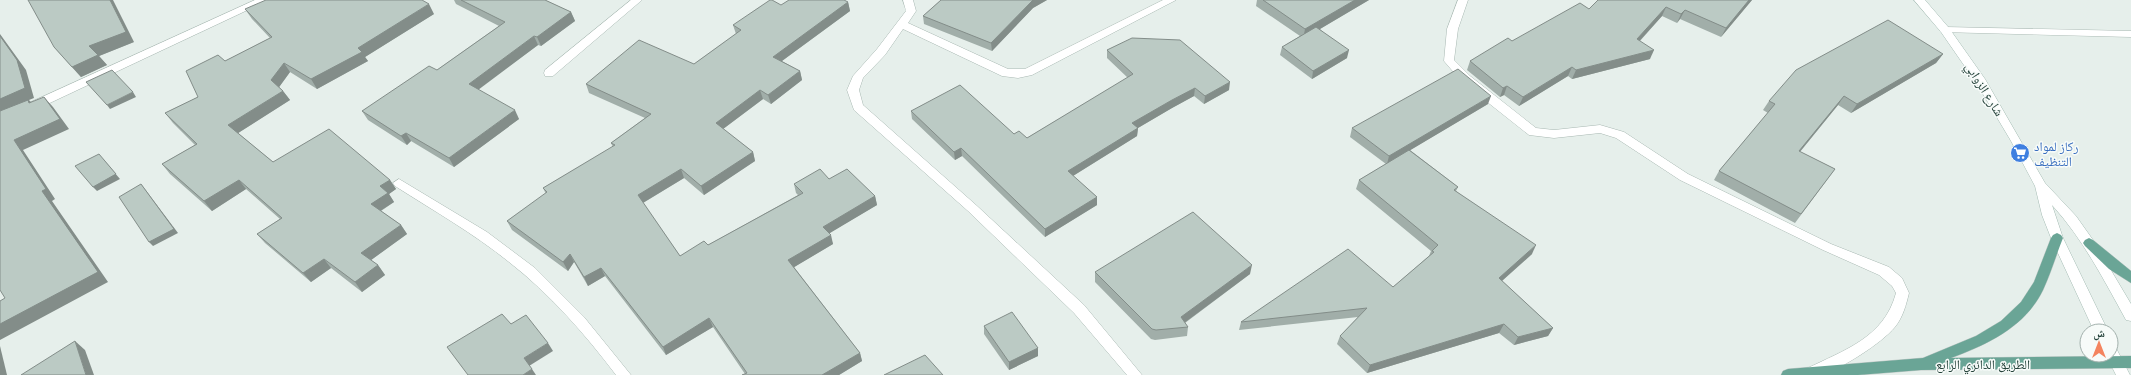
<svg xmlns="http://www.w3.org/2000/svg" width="2131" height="375" font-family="Overpass,'Noto Naskh Arabic',sans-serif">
	<rect width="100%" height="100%" fill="#e6efeb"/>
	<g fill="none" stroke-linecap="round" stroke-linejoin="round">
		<g stroke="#a8b8b2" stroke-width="1">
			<polygon id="lane" points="1945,27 2131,31 2131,37 1941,32 1940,30"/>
		</g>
		<g stroke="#a8b8b2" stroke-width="1">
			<g id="street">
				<polygon points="255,0 269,0 37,109 33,110 27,106 29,103"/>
				<polygon points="631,0 642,0 553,76 545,76 544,73 545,70"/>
				<polygon points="903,0 913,0 916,11 908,23 1008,69 1025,69 1163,0 1176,0 1032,75 1018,78 1002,76 903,29 885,55 863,78 859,90 863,105 976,205 1084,305 1142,375 1127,375 1074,313 968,211 854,110 847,90 853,76 877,49 906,11"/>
				<path d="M1458,0H1468L1458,29L1454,60L1470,76L1536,128L1554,130L1600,125L1624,132L1688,174L1831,244L1889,267L1902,278L1909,293C1906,305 1903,317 1895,327C1882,343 1841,369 1821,375C1816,375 1810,375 1805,375L1806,369C1844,350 1884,338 1896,293L1892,286L1879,275L1823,250L1680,180L1616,138L1600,133L1554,138L1529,135L1462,82L1444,61L1447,29Z"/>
				<path d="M399,179L487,232L535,268L584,317L631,375H616C585,334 550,294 509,262C473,233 434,211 395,186L393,183Z"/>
			</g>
		</g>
		<g stroke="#a4bbb3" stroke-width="1">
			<g id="secondary">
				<path d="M1914,0H1925L1949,28L1985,79L2045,183L2076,216L2093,240L2131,304V321L2126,320C2104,280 2083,239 2052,205L2063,238L2108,331H2094L2051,238L2042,215L2035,186L2011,141L1977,84L1941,32Z"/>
				<polygon points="2111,346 2116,348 2130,375 2116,375 2106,355 2111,355"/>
			</g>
		</g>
		<g stroke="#c2cac8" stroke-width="1">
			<g id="primary">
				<path d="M2057,233L2061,235L2063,238C2056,255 2051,273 2043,290C2025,327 1988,344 1951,358L2131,356V368L1921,370L1858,375H1781L1783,371L1788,369L1923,358L1976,336L2001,321L2021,302L2034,282L2051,238L2053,235Z"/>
				<polygon points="2089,238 2093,240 2131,271 2131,283 2109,269 2085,246 2083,243 2085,240"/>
			</g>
		</g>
		<use href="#lane" fill="#fff" fill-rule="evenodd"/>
		<use href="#street" fill="#fff" fill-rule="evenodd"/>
		<use href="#secondary" fill="#fff" fill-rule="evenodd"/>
		<use href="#primary" fill="#6aa596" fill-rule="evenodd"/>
	</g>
	<g fill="#a1aea9">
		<polygon points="454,0 545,0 571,12 575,21 541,46 538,45 478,89 519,119 454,167 411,141 407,145 368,120 362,111 437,70 499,26 456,4"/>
		<polygon points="941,0 1047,0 1033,8 992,51 924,24 923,16"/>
		<polygon points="1257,0 1369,0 1320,29 1347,58 1312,79 1280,55 1282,47 1300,36 1256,6"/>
		<polygon points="1752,0 1721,37 1680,19 1677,23 1662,16 1640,41 1650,59 1572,79 1568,76 1519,106 1504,95 1500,97 1467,70 1470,61 1512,41 1589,9"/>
		<polygon points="848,2 850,11 782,61 800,71 802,80 771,104 763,99 723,129 753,152 755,161 704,195 684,178 643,203 680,256 708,245 798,195 796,193 794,184 829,179 875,196 877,205 829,233 833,244 794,267 860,353 862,361 839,375 742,375 745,374 713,327 666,355 605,276 588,286 574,262 568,271 512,230 507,221 546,194 543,188 613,147 611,143 645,118 589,93 586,84 694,64 736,34 733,25 781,5"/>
		<polygon points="245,9 434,14 365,57 368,61 317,89 290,72 279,87 283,91 290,100 238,133 273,162 390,180 396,189 389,194 394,202 381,211 401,225 407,234 371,260 378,265 385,275 362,292 331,268 311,282 265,243 257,234 280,219 246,189 212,211 170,174 162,164 195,145 173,123 165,113 198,97 225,61 270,38 252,19"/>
		<polygon points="134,42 99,56 107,65 81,77 54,47"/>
		<polygon points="1107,50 1229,90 1204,104 1194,96 1172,108 1138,128 1137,136 1073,176 1097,197 1097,205 1045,237 962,156 955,160 912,119 911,111 1014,134 1027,138 1128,78 1107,58"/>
		<polygon points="1943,54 1936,63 1851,113 1838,105 1800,152 1835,169 1795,223 1714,180 1719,171 1768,113 1763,110 1769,101"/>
		<polygon points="1488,104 1410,150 1458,187 1456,191 1532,254 1502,281 1553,328 1548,336 1514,345 1499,333 1367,373 1337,344 1340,336 1358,317 1239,330 1241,322 1393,287 1429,256 1431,251 1356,189 1359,180 1386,164 1350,137 1352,128"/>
		<polygon points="1095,272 1250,274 1185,323 1188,327 1187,336 1155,340 1151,339 1095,282"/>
		<polygon points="984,326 1038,348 1038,356 1009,370 984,334"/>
	</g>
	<g fill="#838d89">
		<polygon points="110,0 113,0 134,42 99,56 107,65 81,77 72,67 89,46"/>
		<polygon points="1033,0 1047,0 1033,8 992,51 991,43"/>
		<polygon points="1355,0 1369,0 1303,39 1305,29"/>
		<polygon points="1749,0 1752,0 1721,37 1726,28"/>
		<polygon points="848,2 850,11 775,66 773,57"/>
		<polygon points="429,4 434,14 365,57 368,61 317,89 311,79 358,48"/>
		<polygon points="1666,7 1662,16 1633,48 1637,39"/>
		<polygon points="1685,10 1680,19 1677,23 1681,14"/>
		<polygon points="571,12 575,21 541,46 537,37"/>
		<polygon points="0,34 26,70 34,98 29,100 38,110 0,113"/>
		<polygon points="534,36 538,45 474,93 469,84"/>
		<polygon points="1349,50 1347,58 1312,79 1313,71"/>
		<polygon points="1654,50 1650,59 1572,79 1576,70"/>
		<polygon points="1943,54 1936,63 1851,113 1857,104"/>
		<polygon points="284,63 290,72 277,90 271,80"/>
		<polygon points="1572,67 1568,76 1519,106 1523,97"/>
		<polygon points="800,71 802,80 771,104 768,95"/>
		<polygon points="1230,82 1229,90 1204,104 1205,96"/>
		<polygon points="1507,86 1504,95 1500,97 1503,88"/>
		<polygon points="1195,88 1194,96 1172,108 1131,132 1132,123 1172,100"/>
		<polygon points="760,90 763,99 719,132 716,123"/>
		<polygon points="283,91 290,100 235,135 228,125"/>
		<polygon points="133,92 136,97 110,109 107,105"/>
		<polygon points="1491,96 1488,104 1387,164 1389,156"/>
		<polygon points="1844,96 1838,105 1793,160 1799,151"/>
		<polygon points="44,97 53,107 69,129 23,150 55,199 52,201 108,282 0,340 0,324 42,191 14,140"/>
		<polygon points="515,110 519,119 454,167 449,158"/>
		<polygon points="1138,128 1137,136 1068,179 1068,171"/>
		<polygon points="406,133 411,141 407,145 401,136"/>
		<polygon points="961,148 962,156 955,160 954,152"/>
		<polygon points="753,152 755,161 704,195 701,186"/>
		<polygon points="103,159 120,179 97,191 93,187"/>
		<polygon points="681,169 684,178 641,204 638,195"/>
		<polygon points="239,180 246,189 212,211 204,201"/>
		<polygon points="390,180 396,189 389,194 394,202 377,213 371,204 380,186"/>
		<polygon points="141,184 178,233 153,246 149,242"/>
		<polygon points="875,196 877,205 825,236 823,227"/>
		<polygon points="1097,197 1097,205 1045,237 1045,229"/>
		<polygon points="401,225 407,234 367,263 361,253"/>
		<polygon points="831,235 833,244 791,269 788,260"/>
		<polygon points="1536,245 1532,254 1495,287 1499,278"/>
		<polygon points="570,254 574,262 568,271 563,262"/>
		<polygon points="324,259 331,268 311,282 303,273"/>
		<polygon points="378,265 385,275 362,292 355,282"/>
		<polygon points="1252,265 1250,274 1180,326 1181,317"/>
		<polygon points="601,268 605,276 588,286 584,277"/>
		<polygon points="709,318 713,327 666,355 663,347"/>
		<polygon points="1504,324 1499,333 1367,373 1370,365"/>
		<polygon points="1553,328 1548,336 1514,345 1518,337"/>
		<polygon points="75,341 85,350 94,375 86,375"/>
		<polygon points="548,343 553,351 529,366 524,358"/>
		<polygon points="0,346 7,375 0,375"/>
		<polygon points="1038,348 1038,356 1009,370 1009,362"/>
		<polygon points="860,353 862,361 839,375 822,375"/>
		<polygon points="532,369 536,375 523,375"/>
	</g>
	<g fill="#bbcac4" stroke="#838d89">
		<polygon points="28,0 110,0 126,32 89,46 98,55 72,67 54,47"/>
		<polygon points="266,0 422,0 429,4 358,48 362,52 311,79 284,63 271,80 283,91 228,125 273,162 329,129 390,180 380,186 388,193 371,204 401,225 361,253 378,265 355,282 324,259 303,273 257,234 282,218 239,180 204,201 162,164 197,144 165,113 198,97 186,71 218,55 225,61 272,37 245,9"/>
		<polygon points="461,0 545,0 571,12 537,37 534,36 469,84 515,110 449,158 406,133 401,136 362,111 429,66 437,70 505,22"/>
		<polygon points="770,0 772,0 781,5 789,0 844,0 848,2 773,57 800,71 768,95 760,90 716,123 753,152 701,186 681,169 638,195 680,256 704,241 708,245 803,193 794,184 820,169 829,179 847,169 875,196 823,227 831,235 788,260 860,353 822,375 742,375 747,373 709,318 663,347 601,268 584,277 570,254 563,262 507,221 547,192 543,188 615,145 611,143 651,114 586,84 639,40 694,64 741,30 733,25"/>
		<polygon points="941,0 1033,0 991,43 923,16"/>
		<polygon points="1263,0 1355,0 1305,29"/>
		<polygon points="1598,0 1749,0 1726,28 1685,10 1681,14 1666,7 1637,39 1654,50 1576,70 1572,67 1523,97 1507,86 1503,88 1470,61 1508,38 1512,41 1580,3 1589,9"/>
		<polygon points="1888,20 1943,54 1857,104 1844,96 1799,151 1835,169 1801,214 1719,171 1775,104 1769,101 1796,70"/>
		<polygon points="1316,27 1349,50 1313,71 1282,47"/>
		<polygon points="0,36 17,60 25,88 0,99"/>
		<polygon points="1132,38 1180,40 1230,82 1205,96 1195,88 1172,100 1132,123 1138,128 1068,171 1097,197 1045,229 961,148 954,152 911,111 960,85 1014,134 1019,131 1027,138 1133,74 1107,50"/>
		<polygon points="1458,69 1491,96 1389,156 1352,128"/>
		<polygon points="112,70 133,92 107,105 86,82"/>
		<polygon points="44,97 60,119 14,140 46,189 42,191 98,272 0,324 0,301 5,298 0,290 0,111 28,100 29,103"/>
		<polygon points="1409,150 1458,187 1454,190 1536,245 1499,278 1553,328 1518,337 1504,324 1370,365 1340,336 1367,308 1241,322 1348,249 1393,287 1434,252 1432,251 1438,245 1359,180"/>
		<polygon points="99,154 116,174 93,187 75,166"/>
		<polygon points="141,184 174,229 149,242 119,197"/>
		<polygon points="1193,212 1252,265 1181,317 1188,327 1156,330 1152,329 1095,272"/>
		<polygon points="1012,312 1038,348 1009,362 984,326"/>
		<polygon points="502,314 511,324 526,315 548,343 524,358 532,369 523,375 468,375 447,347"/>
		<polygon points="75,341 86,375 21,375"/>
		<polygon points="925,355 943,375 884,375"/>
	</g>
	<defs>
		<g id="supermarket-disc" transform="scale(1)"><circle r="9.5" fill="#3f7fe0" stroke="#f7fbf9"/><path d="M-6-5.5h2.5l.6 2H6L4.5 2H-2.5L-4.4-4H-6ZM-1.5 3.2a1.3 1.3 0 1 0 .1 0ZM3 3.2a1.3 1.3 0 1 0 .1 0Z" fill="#fff"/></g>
	</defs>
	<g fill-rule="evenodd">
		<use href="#supermarket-disc" x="2020" y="153"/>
	</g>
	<g text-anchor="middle" stroke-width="3" stroke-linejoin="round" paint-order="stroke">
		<g font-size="13" fill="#24423a" stroke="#f7fbf9">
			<text transform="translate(1985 89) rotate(58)" y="5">شارع الزوابي</text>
			<text x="1983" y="369">الطريق الدائري الرابع</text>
		</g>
		<g font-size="13" fill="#366cbe" stroke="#f7fbf9" text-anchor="start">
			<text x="2034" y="151">ركاز لمواد<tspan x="2034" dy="15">التنظيف</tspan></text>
		</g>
	</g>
	<g transform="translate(2099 343)"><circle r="19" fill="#f7fbf9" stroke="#a3b1ad"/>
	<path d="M0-3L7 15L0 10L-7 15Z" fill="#f4845f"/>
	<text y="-6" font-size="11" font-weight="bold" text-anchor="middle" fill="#24423a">ش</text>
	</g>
</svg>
